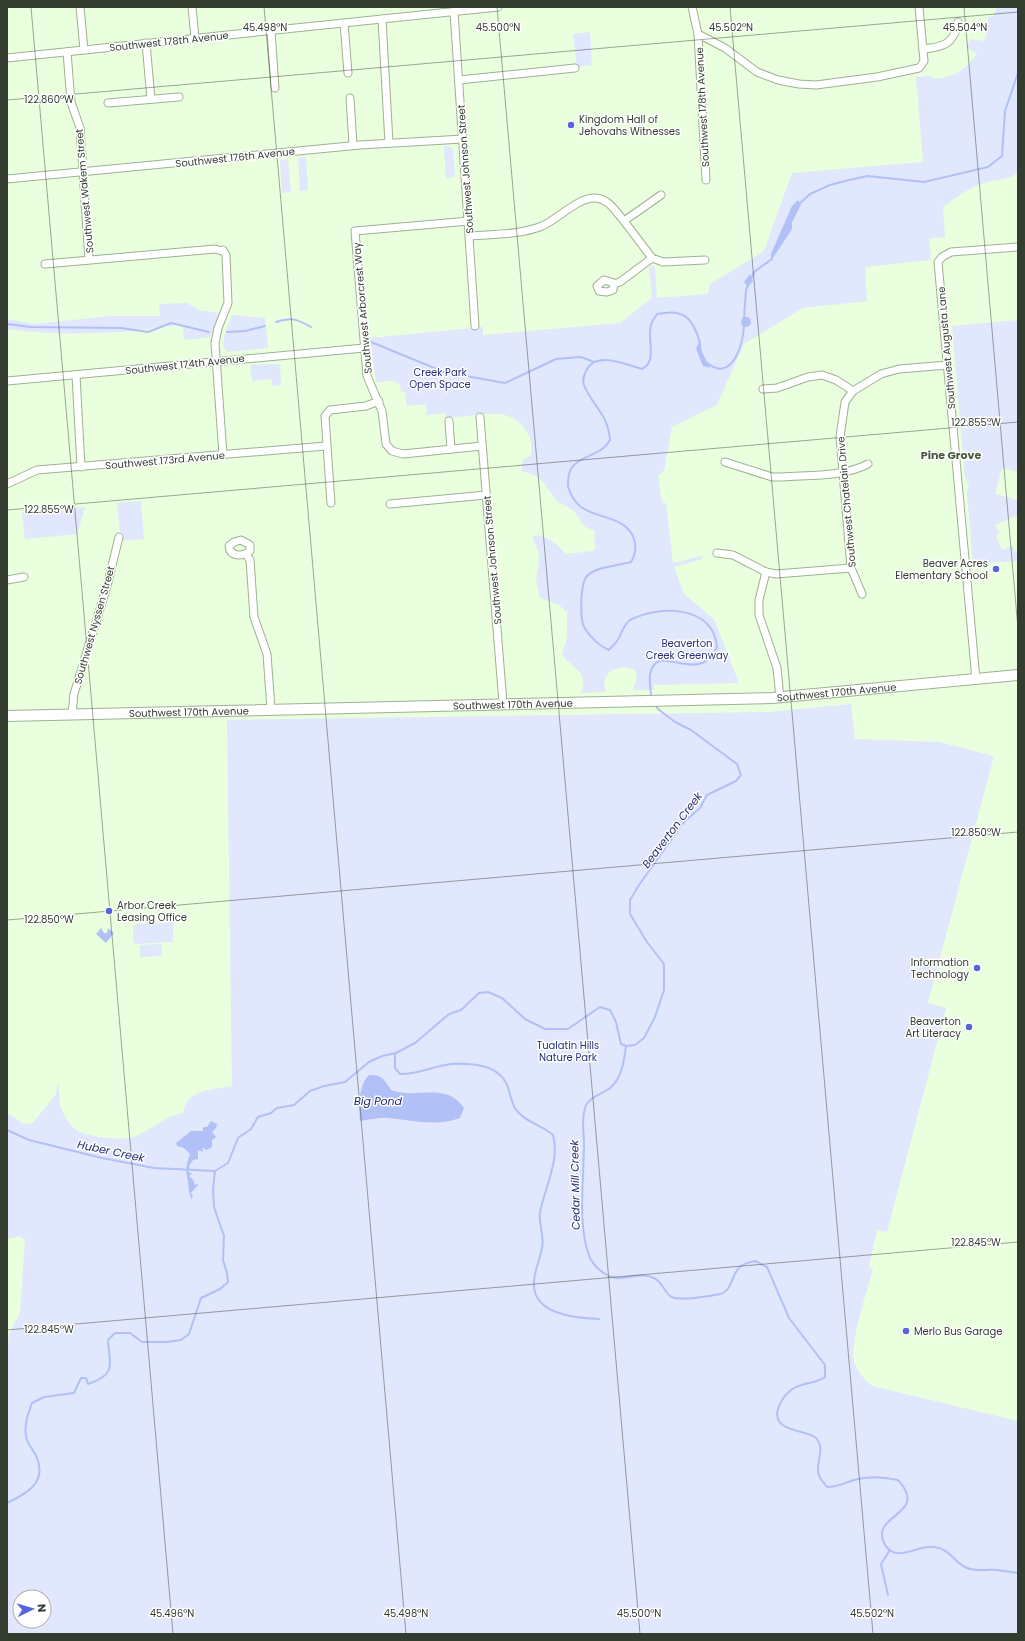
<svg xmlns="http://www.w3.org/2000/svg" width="1025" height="1641" font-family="Poppins,sans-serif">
	<rect width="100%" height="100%" fill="#e9ffde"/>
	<g fill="#e1e7fd" fill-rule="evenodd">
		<path d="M997,7H1018V171C1012,181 997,179 987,182C971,186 956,198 943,207L945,237L929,239L931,260L865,267L867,301L803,308L744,344L717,405L672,427L664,471L658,476L662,503H666L673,563L701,556L702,559L674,567L684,594L714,619L739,683L654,685V690H633L637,677L635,670C620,662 598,672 606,692L581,693C590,671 572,669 562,655L567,637V612L559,605L540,598L536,579L539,559L538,550L532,538L535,535C550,536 556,544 566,554L593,551L596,548L594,544L595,531L585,527L573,510L558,502L543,482L536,476L522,471L521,465L524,459L531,455C534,436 524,421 505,415C495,411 459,417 446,418L445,413L427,415L426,404L407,406L405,392H401L400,384L393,381L376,382L370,338L483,327V335L620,323L652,298L649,268L652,266L655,267L657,298L708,294L710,284L764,251L792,173L923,162L916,77L932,76L933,79C954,77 964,71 977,54L966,47L971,39L984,41L988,29V17L993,16Z"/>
		<polygon points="590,32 592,65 577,67 573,34"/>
		<polygon points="444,146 449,146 453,149 455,177 446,178"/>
		<polygon points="306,157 308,190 300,191 298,158"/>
		<polygon points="288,159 291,192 282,193 280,160"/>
		<path d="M187,303L198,310L219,313L211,337L184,340L183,324C166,326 150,329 134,331C91,334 49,335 7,329V319L34,324L111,316H160L159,304Z"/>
		<path d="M232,315L265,318L268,348L229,352C216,347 229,324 232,315Z"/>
		<polygon points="1018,320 1018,472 1002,468 995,494 1018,500 1018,518 1016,516 995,525 1000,533 996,536 1002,550 1013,546 1015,552 1018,551 1018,561 973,564 967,493 969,484 965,478 952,326"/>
		<polygon points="280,364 281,385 272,386 272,379 252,381 250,365"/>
		<polygon points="141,501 144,539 121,541 117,503"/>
		<polygon points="85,507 77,534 25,539 22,512"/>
		<path d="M851,704L855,739L939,742L994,756L928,1003L946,1008L887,1232L877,1230L869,1267L873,1269C867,1291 850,1341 854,1362C857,1371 865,1380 872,1386L1018,1421V1634H7V1359L9,1334L20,1313L25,1240L20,1236L7,1239V1113L24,1124L33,1123L56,1094L58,1083C61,1092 57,1101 62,1110C65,1118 74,1131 82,1133C93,1137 123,1141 134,1137C151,1130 165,1116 183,1113C187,1088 213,1090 232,1086L227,720L768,712ZM20,1597H44V1621H20Z"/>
		<polygon points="173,922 173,942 135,944 133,941 133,927 136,924"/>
		<polygon points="162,944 162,956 140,957 140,945"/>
	</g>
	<g fill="#b2c0f8">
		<polygon points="798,200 801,205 792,222 792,229 771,261 771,254 792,206"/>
		<polygon points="750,274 753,281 748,287 744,282"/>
		<circle cx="746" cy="322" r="5"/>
		<polygon points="700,339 702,352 710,368 703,366 696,349"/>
		<polygon points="101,928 104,933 107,933 108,928 114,933 106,943 96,934"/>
		<path d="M369,1075C382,1074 384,1079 391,1090C418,1100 445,1081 464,1108L460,1118C437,1127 412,1120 388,1118C379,1117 369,1120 360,1121C359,1106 358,1086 369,1075Z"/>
		<path d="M211,1121L217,1124L216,1128L212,1132L216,1137L212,1140V1147L207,1150L202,1148L203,1152L198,1150V1159L193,1160L189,1166L190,1169L188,1171L192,1174L189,1176L193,1180L195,1185L198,1184V1185L191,1193L193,1197L191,1199C191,1196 189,1194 189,1191C188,1174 183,1172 190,1154L184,1148L177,1146L176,1143L191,1131H203V1127H207Z"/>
	</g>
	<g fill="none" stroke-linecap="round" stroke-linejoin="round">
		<g stroke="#b2c0f8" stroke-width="2">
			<polyline points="798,205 810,194 830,185 849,180 868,176 924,182 988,167 1002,156 1005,111 1018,73"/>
			<polyline points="751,279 754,272 772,259"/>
			<polyline points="744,318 746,290 748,285"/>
			<path d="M276,322C291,317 297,319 311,327"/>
			<polyline points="7,324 31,327 121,328 148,332 171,323 209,332"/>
			<polyline points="227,332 245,331 265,326"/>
			<polyline points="371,342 444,372 505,383 556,359 581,357 594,362"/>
			<path d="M707,363C732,383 743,345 744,326"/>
			<path d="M651,697C651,690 649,682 650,675C656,638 699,689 717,647C714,605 659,605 630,620C623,625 622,634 617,641C615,644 611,647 609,650C599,646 589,636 584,627C580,618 580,584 587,576C598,566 617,566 631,562C636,554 637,546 633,536C623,516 598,519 581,507C575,502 570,494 568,486C568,482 568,476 570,471C577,455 601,457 610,440C608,413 592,406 584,385C582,380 584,376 586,371C596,350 626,365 642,369C659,361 645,336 652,322C653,319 656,317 657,314C684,308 693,318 700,343"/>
			<path d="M626,1046C624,1061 622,1078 610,1088C602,1094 588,1097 585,1108C581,1121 584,1132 584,1144C584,1178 577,1227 590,1258C594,1266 600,1271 607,1275C621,1284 639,1270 654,1278C662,1282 664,1291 670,1296C677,1302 711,1296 720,1294C733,1291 731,1273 741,1266C745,1263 751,1262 755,1261L767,1267L789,1318L825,1365V1377C816,1384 801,1382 791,1390C785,1395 780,1402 778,1409C771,1434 811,1429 817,1439C824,1449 818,1458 818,1468C817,1476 823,1482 827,1487C838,1487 844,1483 854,1480C868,1476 884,1477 898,1480C930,1515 870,1514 884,1543C895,1565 918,1544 934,1547C951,1549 953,1562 967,1568C976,1572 986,1569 997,1570C1004,1571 1011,1572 1018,1573"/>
			<path d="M395,1053V1068L400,1074C417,1075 433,1066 451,1064C471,1063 498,1064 507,1085C511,1094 511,1104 517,1111C527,1123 542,1125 553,1135C560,1160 545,1187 540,1212C538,1224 545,1236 542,1248C540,1259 535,1269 534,1281C531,1314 574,1318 599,1319"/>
			<polyline points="7,1130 29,1140 102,1158 154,1168 215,1171"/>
			<polyline points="215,1171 228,1163 238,1138 251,1129 258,1117 271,1113 277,1108 294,1105 310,1091 324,1086 345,1082 369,1062 382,1056 396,1053 415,1043 449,1014 461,1010 479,993 488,992 502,998 525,1019 545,1029 568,1029 600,1007 610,1010 616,1022 621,1044 626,1046 635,1045 644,1038 655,1017 664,990 664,964 647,942 630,914 630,900 639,885 676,833 685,821 700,808 707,795 736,781 741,775 737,764 691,730 675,722 658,709 655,704"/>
			<path d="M7,1503C26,1494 47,1483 37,1458C34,1449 28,1447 26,1436C24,1425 28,1414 32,1403L44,1397L74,1393L81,1378H86L88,1384C118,1374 109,1364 108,1340L115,1333H130L142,1342H167L181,1340L189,1334L201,1298L220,1289L228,1282L227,1273L223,1260L224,1236L214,1207L213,1189L215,1171"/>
			<polyline points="888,1595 881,1564 890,1550"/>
		</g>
		<g stroke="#9db293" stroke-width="9">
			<g id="minor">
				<polyline points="80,7 84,50"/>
				<polyline points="192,7 195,38"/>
				<polyline points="692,7 698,34 725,48 757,72 778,80 799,84 816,85 877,77 919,68 924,61 919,7"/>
				<polyline points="454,12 475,326"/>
				<polyline points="382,19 389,143"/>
				<polyline points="344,23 348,73"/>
				<polyline points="271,31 275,88"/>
				<polyline points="698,34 706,180"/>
				<polyline points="146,43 151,99"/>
				<path d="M923,49C944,47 954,44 958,22"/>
				<polyline points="67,52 71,102 80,128 89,260"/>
				<polyline points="7,58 498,7"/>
				<polyline points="459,80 575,68"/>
				<polyline points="350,98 353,145"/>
				<polyline points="108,103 179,97"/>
				<polyline points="7,179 360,145 463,139"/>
				<polyline points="661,195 624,221 652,258 663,262 705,260"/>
				<polyline points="469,221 355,231 367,376 382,411 386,444 392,451 403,454 482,446"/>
				<path d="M470,236C493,234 520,235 542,226C558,219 580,196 596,198C609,199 616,212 624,221"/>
				<polyline points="45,264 215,249 222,251"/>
				<polygon points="604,280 614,283 613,290 607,292 599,291 597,286"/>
				<polyline points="614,284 620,282 652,258"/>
				<polyline points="76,375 81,467"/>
				<polyline points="7,381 364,348"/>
				<polyline points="763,389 777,388 808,377 822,375 836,380 853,391"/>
				<polyline points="480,417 503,703"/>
				<polyline points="449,421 451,449"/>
				<polyline points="223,455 215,343 218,328 228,303 226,255 223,250"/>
				<path d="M725,462L772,477H782C810,475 843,477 868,464"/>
				<polyline points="7,484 37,470 326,446"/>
				<polyline points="331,503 325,416 330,410 366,406 379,401"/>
				<polyline points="390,504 486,495"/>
				<path d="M241,540L250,545V551C242,557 230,557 229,546L234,542Z"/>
				<polyline points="717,553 733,555 766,572 776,574 851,568"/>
				<polyline points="246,554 250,560 254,617 267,654 271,709"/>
				<polyline points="766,572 759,600 759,615 777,668 780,698"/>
				<polyline points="7,580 24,577"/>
				<polyline points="862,594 851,568 840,437 845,402 853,391 881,374 899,369 948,365"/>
				<polyline points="976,680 938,262 942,257 951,252 1018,247"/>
				<polyline points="72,714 74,694 107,586 119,537"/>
			</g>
		</g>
		<g stroke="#9db293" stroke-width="12">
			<g id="secondary">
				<path id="s1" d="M7,716L772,698L1018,675"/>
			</g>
		</g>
		<use href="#minor" stroke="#fff" stroke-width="7"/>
		<use href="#secondary" stroke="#fff" stroke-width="10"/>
	</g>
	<path fill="none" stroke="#343c2f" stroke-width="1" stroke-opacity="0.45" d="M31,7L173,1634M264,7L406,1634M497,7L640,1634M730,7L873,1634M964,7L1018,629M7,100L1018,12M7,510L1018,422M7,920L1018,832M7,1330L1018,1242"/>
	<g fill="#5665db" stroke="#fff" stroke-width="1.5">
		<circle cx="571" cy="125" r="4"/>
		<circle cx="996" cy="569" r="4"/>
		<circle cx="109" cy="911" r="4"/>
		<circle cx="977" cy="968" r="4"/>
		<circle cx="969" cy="1027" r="4"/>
		<circle cx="906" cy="1331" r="4"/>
	</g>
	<g text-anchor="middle" stroke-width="3" stroke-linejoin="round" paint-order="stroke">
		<g font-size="10" fill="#343c2f" stroke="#fff">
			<text transform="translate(169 41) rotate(-6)" y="4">Southwest 178th Avenue</text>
			<text transform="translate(702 107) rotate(-93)" y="4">Southwest 178th Avenue</text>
			<text transform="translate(235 157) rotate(-6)" y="4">Southwest 176th Avenue</text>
			<text transform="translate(465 169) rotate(-94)" y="4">Southwest Johnson Street</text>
			<text transform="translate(84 191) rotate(-95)" y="4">Southwest Wakem Street</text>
			<text transform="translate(362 308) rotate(-95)" y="4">Southwest Arborcrest Way</text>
			<text transform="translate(946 348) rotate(-95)" y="4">Southwest Augusta Lane</text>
			<text transform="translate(185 364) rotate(-6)" y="4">Southwest 174th Avenue</text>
			<text transform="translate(165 460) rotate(-5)" y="4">Southwest 173rd Avenue</text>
			<text transform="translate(846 502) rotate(-95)" y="4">Southwest Chatelain Drive</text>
			<text transform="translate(492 560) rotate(-95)" y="4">Southwest Johnson Street</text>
			<text transform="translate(94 625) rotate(-74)" y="4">Southwest Nyssen Street</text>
			<text dy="4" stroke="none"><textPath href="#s1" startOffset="830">Southwest 170th Avenue</textPath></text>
			<text dy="4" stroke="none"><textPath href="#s1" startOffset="506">Southwest 170th Avenue</textPath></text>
			<text dy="4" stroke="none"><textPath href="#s1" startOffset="182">Southwest 170th Avenue</textPath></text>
		</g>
		<g font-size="10" fill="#343c2f" stroke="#fff" text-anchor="start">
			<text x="579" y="123">Kingdom Hall of<tspan x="579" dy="12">Jehovahs Witnesses</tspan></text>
			<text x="988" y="567" text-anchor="end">Beaver Acres<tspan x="988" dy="12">Elementary School</tspan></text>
			<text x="117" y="909">Arbor Creek<tspan x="117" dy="12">Leasing Office</tspan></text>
			<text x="969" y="966" text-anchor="end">Information<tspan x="969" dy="12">Technology</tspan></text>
			<text x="961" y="1025" text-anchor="end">Beaverton<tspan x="961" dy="12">Art Literacy</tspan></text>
			<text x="914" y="1335">Merlo Bus Garage</text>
		</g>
		<g font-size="10" fill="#29317e" stroke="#fff">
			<text x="440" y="376">Creek Park<tspan x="440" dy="12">Open Space</tspan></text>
			<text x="687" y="647">Beaverton<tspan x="687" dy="12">Creek Greenway</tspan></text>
			<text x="568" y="1049">Tualatin Hills<tspan x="568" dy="12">Nature Park</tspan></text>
		</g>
		<g font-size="11" font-weight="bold" fill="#46583c" stroke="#fff">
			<text x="951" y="459">Pine Grove</text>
		</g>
		<g font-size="11" font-style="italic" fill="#232875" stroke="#fff">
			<text transform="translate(672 830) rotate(-53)" y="4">Beaverton Creek</text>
			<text x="378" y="1105">Big Pond</text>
			<text transform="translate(111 1151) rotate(12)" y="4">Huber Creek</text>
			<text transform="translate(575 1185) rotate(-91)" y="4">Cedar Mill Creek</text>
		</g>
	</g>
	<g font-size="10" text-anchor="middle" fill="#343c2f" stroke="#fff" stroke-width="3" stroke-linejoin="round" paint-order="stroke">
		<text x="265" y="31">45.498°N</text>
		<text x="498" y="31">45.500°N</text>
		<text x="731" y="31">45.502°N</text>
		<text x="965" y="31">45.504°N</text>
		<text x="49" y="103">122.860°W</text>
		<text x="976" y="426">122.855°W</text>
		<text x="49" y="513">122.855°W</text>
		<text x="976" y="836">122.850°W</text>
		<text x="49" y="923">122.850°W</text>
		<text x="976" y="1246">122.845°W</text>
		<text x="49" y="1333">122.845°W</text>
		<text x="172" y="1617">45.496°N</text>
		<text x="406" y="1617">45.498°N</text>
		<text x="639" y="1617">45.500°N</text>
		<text x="872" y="1617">45.502°N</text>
	</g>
	<rect width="1025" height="1641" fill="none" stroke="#343c2f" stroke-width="16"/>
	<g transform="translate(32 1609) rotate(85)"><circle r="19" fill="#ffffff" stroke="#aeb1ac"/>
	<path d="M0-3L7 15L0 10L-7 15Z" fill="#5665db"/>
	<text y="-6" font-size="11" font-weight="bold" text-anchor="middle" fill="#343c2f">N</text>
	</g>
</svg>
